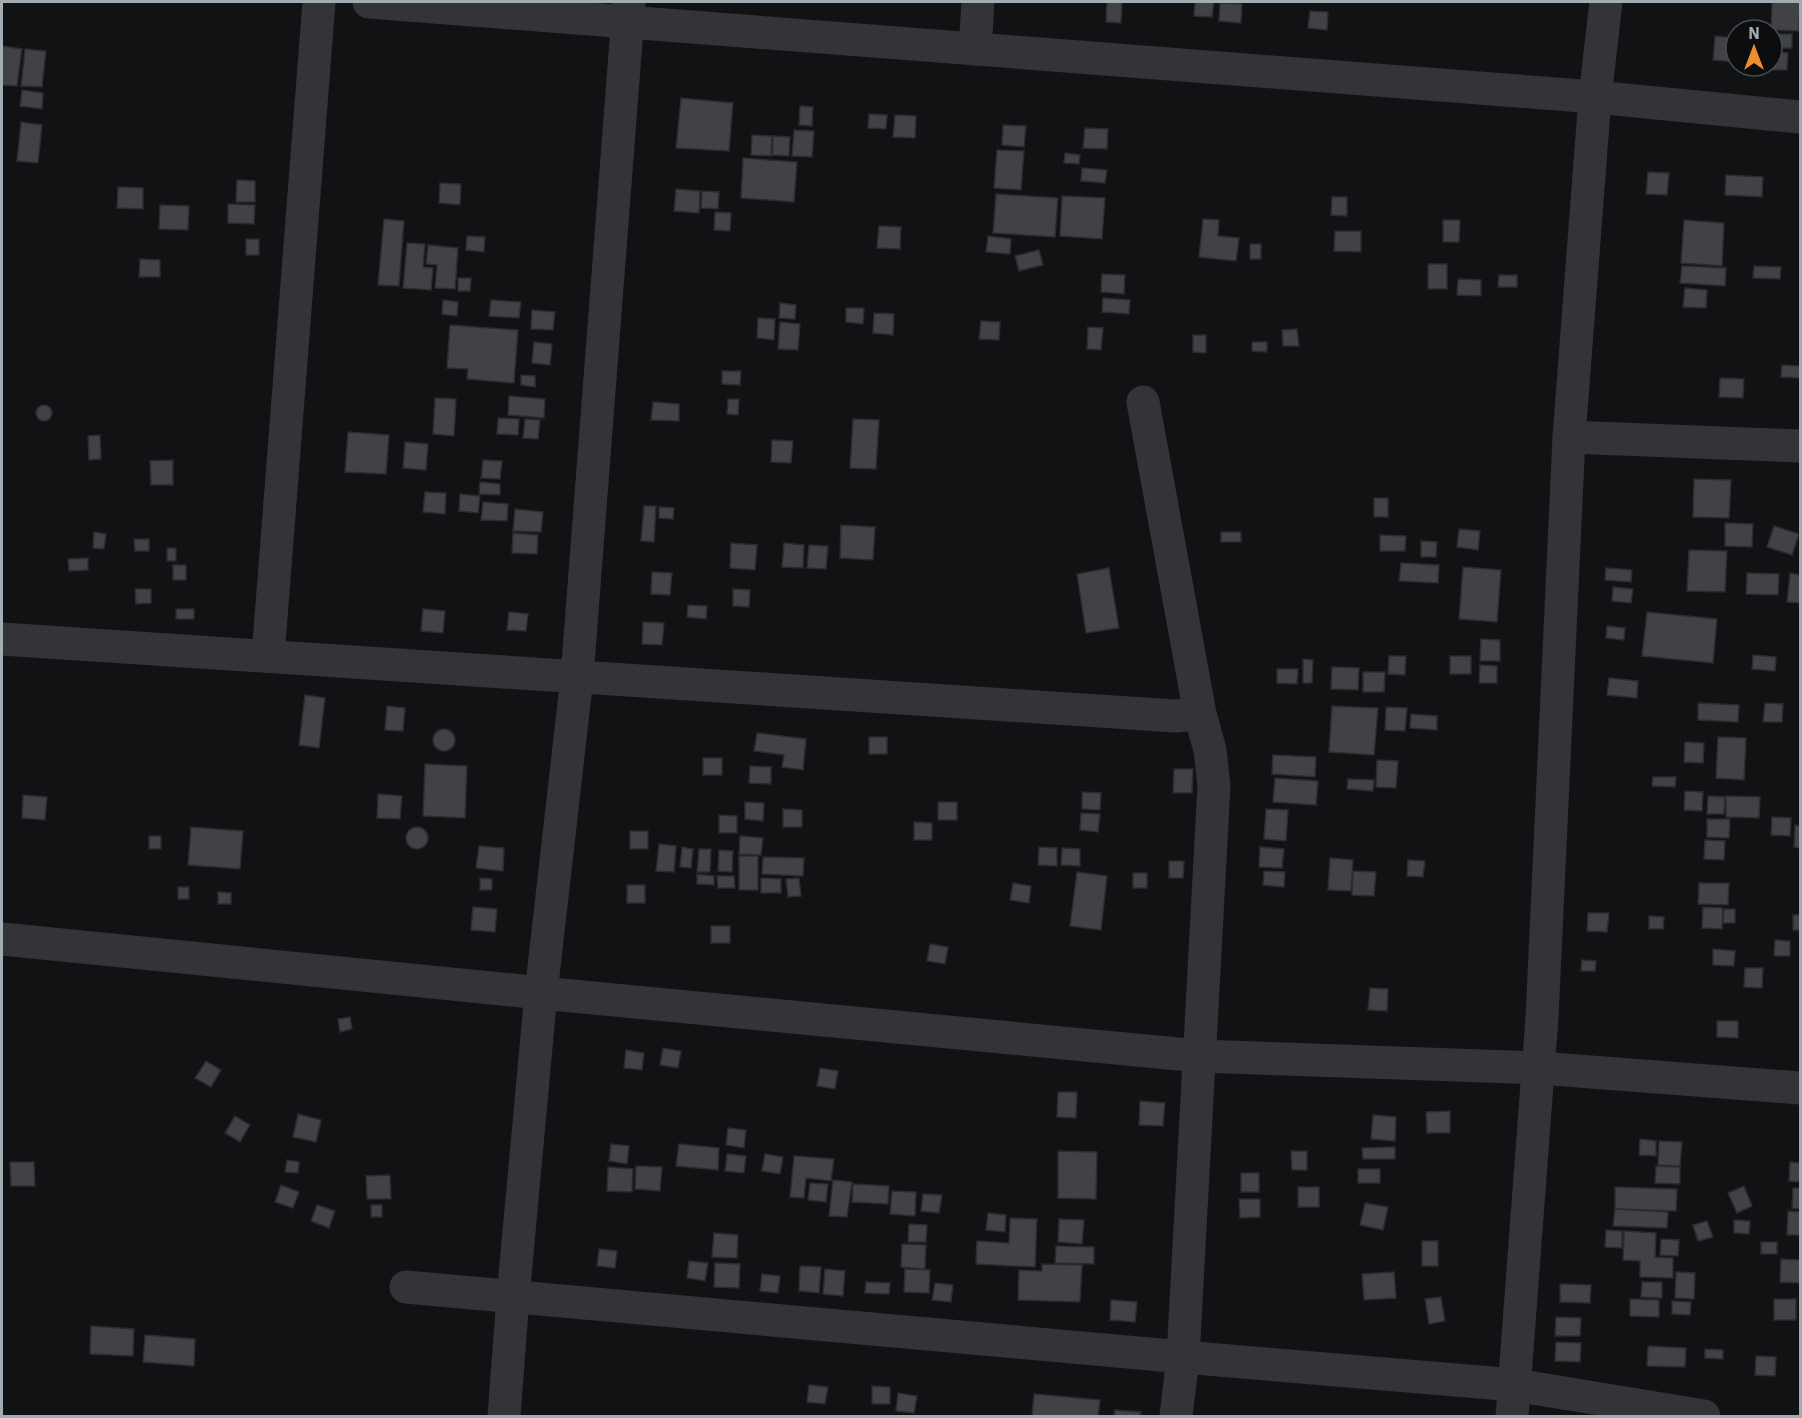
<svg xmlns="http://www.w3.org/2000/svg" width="1802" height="1418" font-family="'IBM Plex Sans',sans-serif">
	<rect width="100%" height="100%" fill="#111213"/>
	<g fill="#404246" stroke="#2b2c2f" stroke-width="1.5">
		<polygon points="1107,2 1122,2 1121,23 1106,22"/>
		<polygon points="1195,2 1214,2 1212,17 1194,16"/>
		<polygon points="1772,2 1800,2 1799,31 1771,30"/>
		<polygon points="1220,3 1242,4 1241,23 1219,21"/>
		<polygon points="1310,11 1328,12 1327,30 1308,28"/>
		<rect x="1773" y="34" width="19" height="14"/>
		<polygon points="1715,36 1735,38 1734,62 1713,60"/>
		<polygon points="2,46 22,49 17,86 2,85"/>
		<polygon points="25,49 46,51 42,87 21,86"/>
		<polygon points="1774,52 1788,53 1787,70 1772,70"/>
		<polygon points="22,90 43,93 42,109 20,106"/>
		<polygon points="681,98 733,103 729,151 676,148"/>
		<polygon points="800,106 813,107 812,126 799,125"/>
		<polygon points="869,114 887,115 886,129 868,128"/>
		<polygon points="895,115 916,116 915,138 893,137"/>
		<polygon points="21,122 42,125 38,163 17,161"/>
		<polygon points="1003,125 1026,126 1024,147 1002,145"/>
		<polygon points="1085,128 1108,129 1107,149 1083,148"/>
		<polygon points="794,130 814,131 812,157 792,156"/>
		<polygon points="752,135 772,136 771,156 751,155"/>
		<polygon points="773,136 790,137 789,156 772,155"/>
		<polygon points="997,150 1024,151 1021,190 994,188"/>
		<polygon points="1065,153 1080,155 1079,164 1064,163"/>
		<polygon points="743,158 797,162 794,202 741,198"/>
		<polygon points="1082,168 1107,170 1105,183 1081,181"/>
		<polygon points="1648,172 1669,173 1667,195 1646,194"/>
		<polygon points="1726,175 1763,177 1762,197 1725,195"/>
		<polygon points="237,180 255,181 255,202 236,202"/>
		<polygon points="440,183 461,184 460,205 439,203"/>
		<polygon points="118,187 143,188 143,209 117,208"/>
		<polygon points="676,189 700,191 699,213 674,211"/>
		<polygon points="702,191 719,192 718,209 701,208"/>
		<polygon points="996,194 1058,198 1055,237 993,233"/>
		<polygon points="1062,196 1105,198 1102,239 1060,236"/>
		<polygon points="1332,197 1347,197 1347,216 1331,215"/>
		<polygon points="228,204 255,205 254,224 228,223"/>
		<polygon points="160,205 189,206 188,230 159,229"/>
		<polygon points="715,212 731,213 730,231 714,230"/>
		<polygon points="384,219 404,221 399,286 378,285"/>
		<polygon points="1203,219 1219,220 1218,236 1239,238 1236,261 1199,257"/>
		<polygon points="1443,220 1460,220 1459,242 1443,242"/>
		<polygon points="1684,220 1724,223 1722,266 1681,263"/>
		<polygon points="879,226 901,227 900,249 877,248"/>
		<polygon points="1335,231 1361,231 1361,252 1334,251"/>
		<polygon points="467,236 485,237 484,252 466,250"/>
		<polygon points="988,236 1011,239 1010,254 986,252"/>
		<rect x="246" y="239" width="13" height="16"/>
		<polygon points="407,243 425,244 423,267 433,268 431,290 403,288"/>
		<rect x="1250" y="244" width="11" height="15"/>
		<polygon points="428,245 458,248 455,289 435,288 437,265 426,264"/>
		<polygon points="1039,250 1043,265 1019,271 1015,256"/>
		<polygon points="140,259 160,260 160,277 139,277"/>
		<rect x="1428" y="264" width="19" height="25"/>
		<polygon points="1682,266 1726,268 1725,286 1680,283"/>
		<polygon points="1754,266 1781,267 1780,279 1753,278"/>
		<polygon points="1102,274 1125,275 1124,294 1101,292"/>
		<polygon points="1499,275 1517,275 1517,287 1498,287"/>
		<polygon points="458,278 471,278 470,291 458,291"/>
		<polygon points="1458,279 1481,280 1481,296 1457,295"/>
		<polygon points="1685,288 1707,290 1706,308 1683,307"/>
		<polygon points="1103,298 1130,300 1129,314 1102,312"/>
		<polygon points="443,300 458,302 457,316 442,314"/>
		<polygon points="491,300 521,302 519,318 489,316"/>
		<polygon points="780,303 796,305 795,319 779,318"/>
		<polygon points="846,308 864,308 863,324 846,322"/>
		<polygon points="532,310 555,312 553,330 531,329"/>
		<polygon points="874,313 894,314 893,335 873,333"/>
		<polygon points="758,318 775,319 774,340 757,338"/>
		<polygon points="981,321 1000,322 999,340 979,339"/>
		<polygon points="780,322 800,324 798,350 778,349"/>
		<polygon points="450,325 518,330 514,383 467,379 468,369 447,368"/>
		<polygon points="1088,327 1103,328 1101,350 1087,349"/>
		<polygon points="1297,329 1299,346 1283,346 1282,330"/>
		<polygon points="1193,335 1206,335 1206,353 1193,352"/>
		<polygon points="534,342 552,344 550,365 532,363"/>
		<polygon points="1252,342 1267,342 1267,352 1252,351"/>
		<polygon points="1782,365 1800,366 1800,378 1781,377"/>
		<polygon points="722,371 741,371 740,385 722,384"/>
		<polygon points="521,375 535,376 535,387 521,385"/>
		<polygon points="1720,378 1744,379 1743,398 1719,397"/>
		<polygon points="509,396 545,399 544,418 508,415"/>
		<polygon points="435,398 456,399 454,436 433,434"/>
		<polygon points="728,399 739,399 738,415 727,414"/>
		<polygon points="653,402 679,404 679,421 651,420"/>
		<circle cx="44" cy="413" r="8"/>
		<polygon points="498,418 519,419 518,435 497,434"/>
		<polygon points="525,419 540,420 538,439 523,438"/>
		<polygon points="853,419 879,420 876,469 850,468"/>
		<polygon points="348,432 389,435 386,474 345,472"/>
		<polygon points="100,435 101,459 89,460 88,436"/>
		<polygon points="772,440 793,441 791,463 771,462"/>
		<polygon points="405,442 428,444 426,470 403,468"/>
		<polygon points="173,460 173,485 151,485 150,461"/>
		<polygon points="483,460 502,461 500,479 481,478"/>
		<polygon points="1694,479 1731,480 1729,518 1693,517"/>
		<polygon points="480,482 500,484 500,495 479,494"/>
		<polygon points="425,492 446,493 445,514 423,512"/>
		<polygon points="460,494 480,496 478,513 459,511"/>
		<rect x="1374" y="498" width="14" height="19"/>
		<polygon points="483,502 508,504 507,521 481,520"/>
		<polygon points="644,506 656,506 654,542 641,541"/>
		<polygon points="659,507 674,508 673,519 659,518"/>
		<polygon points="515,509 543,512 541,532 513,531"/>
		<polygon points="1725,523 1753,524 1752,547 1725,546"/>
		<polygon points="841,525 875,527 873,560 840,558"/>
		<polygon points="1774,526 1799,534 1792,555 1767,547"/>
		<polygon points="1459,529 1480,531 1478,550 1457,547"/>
		<polygon points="94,532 106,534 104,549 93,548"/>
		<rect x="1221" y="532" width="20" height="10"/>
		<polygon points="513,533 538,535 537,554 512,553"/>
		<polygon points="1380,535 1406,536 1405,551 1380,551"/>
		<polygon points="134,539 149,539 149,551 135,551"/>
		<polygon points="1421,541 1437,542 1436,557 1421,557"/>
		<polygon points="731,543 757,545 755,570 730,568"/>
		<polygon points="784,543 804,545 803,568 782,567"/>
		<polygon points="809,545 828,546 826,569 807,568"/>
		<rect x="167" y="548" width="9" height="13"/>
		<polygon points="1689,550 1727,551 1725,592 1687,591"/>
		<polygon points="88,558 88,570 69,571 68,559"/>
		<polygon points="1401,563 1439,565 1438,583 1399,581"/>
		<rect x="173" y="565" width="13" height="15"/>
		<polygon points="1463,567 1501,570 1497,622 1459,619"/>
		<polygon points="1109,568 1119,628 1086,633 1077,574"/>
		<polygon points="1606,568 1632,570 1631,582 1605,580"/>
		<polygon points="652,572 672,573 670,595 651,594"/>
		<polygon points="1747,573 1779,574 1778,595 1746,594"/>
		<polygon points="1790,573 1800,575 1800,603 1787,602"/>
		<polygon points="1613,587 1633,589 1631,603 1612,601"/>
		<polygon points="135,589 151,589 151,603 136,604"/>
		<polygon points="733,589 750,590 749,607 733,606"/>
		<polygon points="688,605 707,606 706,619 687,617"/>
		<rect x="176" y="609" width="18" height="10"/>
		<polygon points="423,609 445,611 443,633 421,631"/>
		<polygon points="509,612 528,614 526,631 507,630"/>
		<polygon points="1647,612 1717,619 1713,663 1642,656"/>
		<polygon points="643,622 664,623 662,645 642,644"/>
		<polygon points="1607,626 1625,628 1624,640 1606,638"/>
		<polygon points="1481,639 1500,640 1500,661 1480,661"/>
		<polygon points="1753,655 1776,657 1775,671 1752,669"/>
		<polygon points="1389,656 1406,656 1405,675 1388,674"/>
		<rect x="1450" y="656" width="21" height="18"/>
		<polygon points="1303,659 1313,660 1312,683 1303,683"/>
		<polygon points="1480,665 1497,666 1497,683 1479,683"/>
		<polygon points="1332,667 1359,668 1358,690 1331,689"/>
		<polygon points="1277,669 1298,669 1297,684 1277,683"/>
		<polygon points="1363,672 1385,672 1384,692 1363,692"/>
		<polygon points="1609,678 1638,681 1637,698 1607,695"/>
		<polygon points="305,695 325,698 319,748 299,745"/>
		<polygon points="1698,703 1739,705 1738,722 1698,720"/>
		<polygon points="1765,703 1783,704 1782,722 1763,722"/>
		<polygon points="387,706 405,708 403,731 385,730"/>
		<polygon points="1332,706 1378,708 1374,755 1329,752"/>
		<polygon points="1386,707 1407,708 1405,731 1385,730"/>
		<polygon points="1411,714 1437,716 1437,730 1410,728"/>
		<circle cx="444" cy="740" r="11"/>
		<polygon points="757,733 806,739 803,770 782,767 784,755 754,751"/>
		<rect x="869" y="737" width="18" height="17"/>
		<polygon points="1718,737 1746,738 1744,780 1716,778"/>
		<polygon points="1685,742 1704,743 1703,763 1684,762"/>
		<polygon points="1273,755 1316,757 1315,777 1272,774"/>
		<rect x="703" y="758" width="19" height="17"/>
		<polygon points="1377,760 1398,761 1396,788 1376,787"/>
		<polygon points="425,764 467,766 465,818 423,816"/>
		<polygon points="750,766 771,767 771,784 749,783"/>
		<polygon points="1174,769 1193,769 1192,793 1173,793"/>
		<polygon points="1653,777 1676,777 1675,787 1652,786"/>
		<polygon points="1275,778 1318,781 1316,805 1273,802"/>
		<polygon points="1348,779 1374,780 1373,791 1347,789"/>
		<polygon points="1685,791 1703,792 1702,811 1684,810"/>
		<polygon points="1082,792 1101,793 1100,810 1082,809"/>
		<polygon points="378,794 402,796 400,819 377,818"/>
		<polygon points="23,795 47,797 45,820 22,818"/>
		<polygon points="1708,796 1725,797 1724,814 1707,814"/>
		<polygon points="1726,796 1760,797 1759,818 1726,817"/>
		<polygon points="745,802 764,803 763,821 745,819"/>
		<rect x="938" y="802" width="19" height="18"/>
		<polygon points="783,809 802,810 802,827 783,827"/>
		<polygon points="1266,809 1288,810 1286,841 1264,839"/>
		<polygon points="1081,813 1100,814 1098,832 1080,830"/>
		<polygon points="719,815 737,816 737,833 719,833"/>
		<polygon points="1772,817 1791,818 1790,836 1771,835"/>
		<polygon points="1707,819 1730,819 1729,838 1707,837"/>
		<polygon points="914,822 932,823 932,840 914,840"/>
		<polygon points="1795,825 1800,826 1800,848 1794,847"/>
		<polygon points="191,827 243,831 240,869 188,865"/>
		<circle cx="417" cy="838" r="11"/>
		<rect x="630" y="831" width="18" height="18"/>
		<rect x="149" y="836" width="12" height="13"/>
		<polygon points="740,836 763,838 761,855 739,854"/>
		<polygon points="1705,840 1725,841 1724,860 1704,859"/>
		<polygon points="659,844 676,846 674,872 656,871"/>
		<polygon points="479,846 504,848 503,871 476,868"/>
		<polygon points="682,847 693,849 691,868 680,867"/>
		<polygon points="1039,847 1057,848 1057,866 1038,865"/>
		<polygon points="1260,847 1284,849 1282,868 1259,867"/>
		<polygon points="1062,848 1080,849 1080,866 1061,865"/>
		<polygon points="699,849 711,849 710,872 697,872"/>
		<polygon points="719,850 733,851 732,872 718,871"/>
		<rect x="739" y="856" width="19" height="34"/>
		<polygon points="763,857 804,858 803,876 762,874"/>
		<polygon points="1330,858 1353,860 1351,891 1328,890"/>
		<polygon points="1408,860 1425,861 1423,877 1407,876"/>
		<polygon points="1169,861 1184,861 1183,878 1169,878"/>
		<polygon points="1264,871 1285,872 1284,887 1263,885"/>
		<polygon points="1353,871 1376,872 1374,896 1352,895"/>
		<polygon points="1077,872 1107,876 1101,930 1070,926"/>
		<rect x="1133" y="873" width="14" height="15"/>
		<polygon points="697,874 714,876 714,885 697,884"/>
		<polygon points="717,876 734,876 735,888 718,888"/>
		<polygon points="480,878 492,879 492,890 480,890"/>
		<polygon points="761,878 781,879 781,893 761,893"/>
		<polygon points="799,878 801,896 788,897 786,879"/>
		<polygon points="1013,883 1031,886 1029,903 1010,900"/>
		<polygon points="1699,883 1729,883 1728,905 1698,904"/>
		<rect x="627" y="885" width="18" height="18"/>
		<rect x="178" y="887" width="11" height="12"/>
		<polygon points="218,892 231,893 231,904 218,904"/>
		<polygon points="473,907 497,909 495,932 471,930"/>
		<polygon points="1703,907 1723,908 1722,929 1702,928"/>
		<polygon points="1724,909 1735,909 1735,923 1723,923"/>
		<polygon points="1588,913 1609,913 1607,932 1587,931"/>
		<rect x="1793" y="915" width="7" height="15"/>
		<polygon points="1649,916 1664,917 1663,929 1649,929"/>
		<rect x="711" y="926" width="19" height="17"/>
		<polygon points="1775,940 1790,941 1790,956 1774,956"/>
		<polygon points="930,944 948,947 945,964 927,961"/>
		<polygon points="1713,949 1735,951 1734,966 1713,965"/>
		<polygon points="1582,960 1596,961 1595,971 1581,971"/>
		<polygon points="1745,968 1763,968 1762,988 1744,987"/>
		<polygon points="1370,988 1388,989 1387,1011 1368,1010"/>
		<polygon points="350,1017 352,1029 340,1032 338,1019"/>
		<polygon points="1717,1021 1738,1021 1738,1038 1717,1037"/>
		<polygon points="663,1048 681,1051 678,1068 660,1065"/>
		<polygon points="626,1050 644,1053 642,1070 624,1068"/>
		<polygon points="206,1061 221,1070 211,1087 195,1078"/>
		<polygon points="820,1068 838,1071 835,1089 817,1086"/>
		<polygon points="1058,1092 1077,1092 1076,1118 1057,1117"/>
		<polygon points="1140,1101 1165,1103 1163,1126 1139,1125"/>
		<polygon points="1450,1111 1450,1133 1427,1133 1426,1112"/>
		<polygon points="298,1114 321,1120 316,1142 293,1137"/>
		<polygon points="1373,1115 1396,1117 1395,1141 1371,1139"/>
		<polygon points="235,1116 250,1125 240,1142 225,1133"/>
		<polygon points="728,1128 746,1130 744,1148 726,1145"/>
		<polygon points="1640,1139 1656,1141 1656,1156 1639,1155"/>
		<polygon points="1659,1141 1682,1142 1680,1166 1658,1165"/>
		<polygon points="611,1144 629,1146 627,1164 609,1161"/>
		<polygon points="679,1144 719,1148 718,1170 676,1166"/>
		<polygon points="1395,1147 1395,1159 1363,1159 1362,1148"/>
		<polygon points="1058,1151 1097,1152 1096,1199 1058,1198"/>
		<polygon points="1291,1151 1307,1151 1307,1170 1292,1170"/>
		<polygon points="727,1154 746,1156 744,1173 725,1171"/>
		<polygon points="765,1154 783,1157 780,1174 762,1171"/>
		<polygon points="794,1156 834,1159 831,1181 806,1178 804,1198 790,1197"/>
		<polygon points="287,1160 299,1162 298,1173 285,1172"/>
		<polygon points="10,1162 34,1162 35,1186 11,1186"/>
		<polygon points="1790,1162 1800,1163 1800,1182 1789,1181"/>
		<polygon points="636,1166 662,1167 660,1191 635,1189"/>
		<polygon points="1656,1166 1680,1167 1680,1184 1655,1183"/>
		<polygon points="608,1167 633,1169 632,1192 607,1191"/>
		<rect x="1358" y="1169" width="22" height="14"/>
		<rect x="1241" y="1173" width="18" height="19"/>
		<polygon points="390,1175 391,1199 367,1199 366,1176"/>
		<polygon points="833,1180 852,1182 847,1217 829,1216"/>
		<polygon points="810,1183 828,1184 826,1202 808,1200"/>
		<polygon points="853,1184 889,1186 888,1204 852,1202"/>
		<polygon points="281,1185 299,1192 293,1208 275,1202"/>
		<polygon points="1744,1186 1752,1206 1737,1213 1728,1193"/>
		<rect x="1298" y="1187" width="21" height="20"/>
		<polygon points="1615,1187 1677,1189 1676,1211 1615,1209"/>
		<polygon points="1793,1188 1800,1188 1800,1209 1792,1208"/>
		<polygon points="892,1191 916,1192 915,1216 890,1214"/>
		<polygon points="923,1194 942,1195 939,1213 921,1211"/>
		<polygon points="1239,1199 1260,1199 1260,1217 1240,1218"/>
		<polygon points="1365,1203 1388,1207 1383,1230 1360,1225"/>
		<polygon points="317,1205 335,1211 329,1228 311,1221"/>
		<rect x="371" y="1205" width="11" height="12"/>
		<polygon points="1615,1209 1668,1212 1667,1228 1613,1226"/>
		<polygon points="1788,1211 1800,1212 1800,1235 1787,1235"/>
		<polygon points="988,1213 1006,1215 1005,1232 986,1230"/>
		<polygon points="1010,1218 1037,1219 1035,1267 976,1264 977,1241 1009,1243"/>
		<polygon points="1059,1219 1084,1220 1082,1244 1058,1242"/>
		<polygon points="1734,1220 1750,1221 1749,1234 1734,1233"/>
		<polygon points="1707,1221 1713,1237 1698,1241 1693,1225"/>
		<polygon points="909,1224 927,1225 926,1242 908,1242"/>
		<polygon points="1606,1230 1622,1231 1622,1248 1605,1247"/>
		<polygon points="1624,1231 1656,1233 1655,1257 1673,1258 1673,1278 1640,1277 1640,1261 1623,1260"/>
		<polygon points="714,1233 738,1235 737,1258 712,1257"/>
		<polygon points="1661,1239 1679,1240 1678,1256 1660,1255"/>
		<rect x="1422" y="1241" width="16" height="25"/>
		<rect x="1761" y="1242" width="16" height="12"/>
		<polygon points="902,1244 926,1245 925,1269 901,1267"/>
		<polygon points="1056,1246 1094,1247 1094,1264 1055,1263"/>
		<polygon points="599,1249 617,1251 615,1268 597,1266"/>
		<polygon points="1781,1259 1800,1260 1800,1283 1780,1282"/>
		<polygon points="689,1261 708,1263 705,1281 687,1278"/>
		<polygon points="715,1263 740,1264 739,1288 714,1287"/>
		<polygon points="1042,1264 1082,1265 1080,1302 1018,1300 1019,1270 1042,1271"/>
		<polygon points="800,1266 821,1267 819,1293 799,1291"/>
		<polygon points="825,1269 845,1271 843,1296 823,1294"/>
		<polygon points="905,1269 930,1270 929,1293 904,1292"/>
		<polygon points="1394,1272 1396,1298 1364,1300 1362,1274"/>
		<polygon points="1676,1272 1695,1273 1694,1299 1675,1298"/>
		<polygon points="762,1274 780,1276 778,1293 760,1291"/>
		<polygon points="866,1282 890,1283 889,1294 865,1293"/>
		<polygon points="1642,1282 1662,1282 1662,1298 1641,1297"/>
		<polygon points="935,1283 953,1285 951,1302 932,1300"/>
		<polygon points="1560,1284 1591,1285 1590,1303 1560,1302"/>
		<polygon points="1441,1297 1445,1321 1429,1324 1425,1299"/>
		<polygon points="1630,1299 1659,1300 1659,1317 1630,1316"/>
		<rect x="1774" y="1299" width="22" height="21"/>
		<polygon points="1111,1300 1137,1302 1135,1322 1110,1320"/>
		<polygon points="1672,1301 1691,1302 1690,1315 1672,1314"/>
		<polygon points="1556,1317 1581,1318 1580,1336 1555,1336"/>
		<polygon points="91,1326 134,1329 133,1356 90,1354"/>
		<polygon points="145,1335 195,1339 194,1366 143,1362"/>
		<polygon points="1556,1342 1581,1343 1580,1362 1555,1361"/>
		<polygon points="1648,1346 1686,1348 1685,1367 1647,1366"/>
		<polygon points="1705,1349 1723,1350 1723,1359 1705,1358"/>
		<polygon points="1756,1356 1776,1357 1775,1376 1755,1375"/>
		<polygon points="809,1385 828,1387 825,1404 807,1402"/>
		<polygon points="872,1386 890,1387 890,1404 872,1404"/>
		<polygon points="898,1393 917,1396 914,1413 896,1411"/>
		<polygon points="1034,1394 1100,1400 1098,1416 1032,1416"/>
		<polygon points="1115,1410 1141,1412 1140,1416 1114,1416"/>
	</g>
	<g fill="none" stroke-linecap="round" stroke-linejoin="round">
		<g stroke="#323438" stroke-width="33">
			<polyline points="369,2 1595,97 1800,117"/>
			<polyline points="975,49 978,2"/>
			<polyline points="1143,402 1200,714 1210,750 1214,786 1183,1357 1176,1416"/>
			<polyline points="1569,437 1800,446"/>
			<polyline points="2,639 1175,716 1200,714"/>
			<polyline points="268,656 319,2"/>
			<polyline points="2,939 541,993 1199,1056 1539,1068 1800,1088"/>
			<polyline points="406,1287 1183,1357 1515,1385 1704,1416"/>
			<polyline points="504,1416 513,1297 541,993 577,677 629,2"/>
			<polyline points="1512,1416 1542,1018 1569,437 1595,97 1606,2"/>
		</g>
	</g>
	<rect width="1802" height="1418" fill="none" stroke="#a3abb3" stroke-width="6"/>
	<g transform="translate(1754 48)"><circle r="28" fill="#0c0d0e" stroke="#484c50" stroke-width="1.5"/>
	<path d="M0-4.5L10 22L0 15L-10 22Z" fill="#ed8d2f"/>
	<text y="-9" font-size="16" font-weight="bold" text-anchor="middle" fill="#a3abb3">N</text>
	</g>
</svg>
